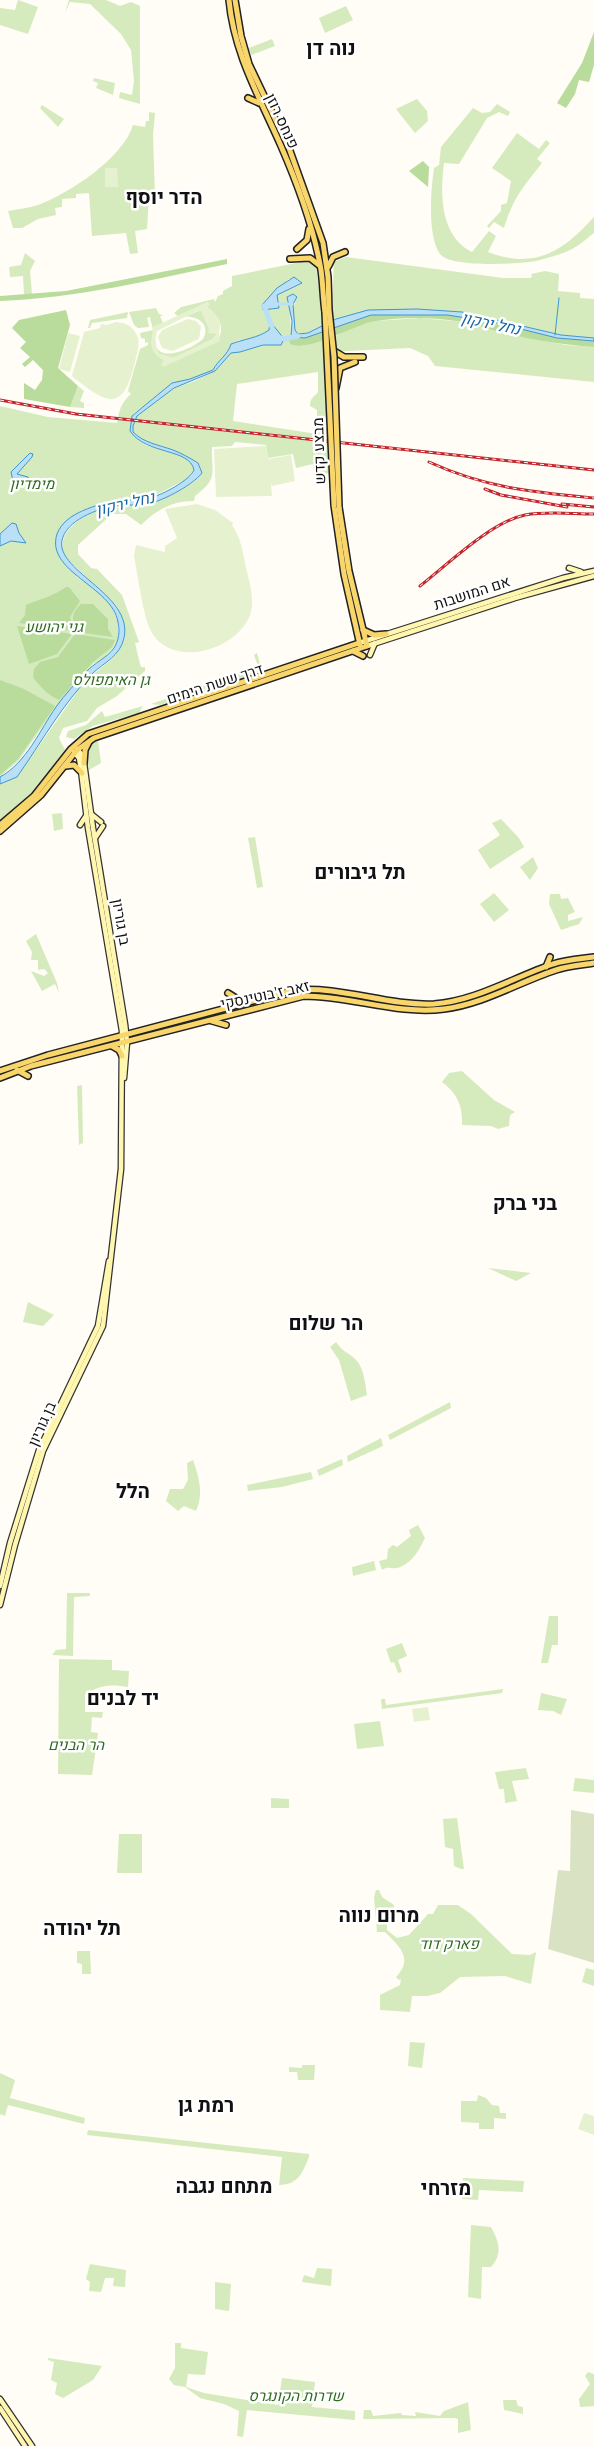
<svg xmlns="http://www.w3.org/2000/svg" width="594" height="2446" font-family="'Roboto Serif',Heebo,serif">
	<rect width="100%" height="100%" fill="#fffdf5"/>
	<g fill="#d5ebbd" fill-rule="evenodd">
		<polygon points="18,0 38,7 28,34 0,25 0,8 15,10"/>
		<polygon points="69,0 106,0 120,6 131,2 140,6 140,104 119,98 120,92 132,95 134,81 131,50 121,34 90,4 70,2 65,13"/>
		<polygon points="346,6 353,20 325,33 319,18"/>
		<polygon points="272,39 275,46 251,55 249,48"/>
		<polygon points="94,78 115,83 113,95 96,88 98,83 93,81"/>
		<polygon points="417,99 427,111 428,121 415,133 396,109"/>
		<path d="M497,104L510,112L508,116L499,112L487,118L459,164L444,163C440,194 440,236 472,252L489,231L496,236L488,252C536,270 563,251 594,217V233C587,238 580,245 572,249C562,254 548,258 536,261C519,264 450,268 440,254C427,236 431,189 434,168L439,165L441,147L473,108L482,113L490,112Z"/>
		<polygon points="42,105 64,119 58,127 40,108"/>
		<path d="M149,112L155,113L153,135L155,196H149L147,229L135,231L138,253L130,254L126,233L92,236L89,193L76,194V198L62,199V207L55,208L56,215L38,219L22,228H13L8,211C18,209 29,208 38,205C70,193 123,158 133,125L145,127L146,121H149Z"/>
		<path d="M517,133L539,149L546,140L550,143L537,159L542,163C523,187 513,198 504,228L494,222L489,228L487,226L501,211V205L507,203L511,181L492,168Z"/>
		<polygon points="25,253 35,261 30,271 32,294 24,294 23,276 10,277 9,267 21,265"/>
		<path d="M346,257L503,278H530L532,277L531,274L545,271L559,274L558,291L580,293V298L594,299V338L561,335L462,312L336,319L308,333L298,334C291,326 292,305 297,297L290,307L291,336L302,346L338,335L346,329L374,321L420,318L465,322L506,334L566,345L594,347V382L435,366L428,356L410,348L326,352L330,473L316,476L313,464L296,468L293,454L268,458L266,445L235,442L232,446L212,447C211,474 219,478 195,496L194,501C172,501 156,510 141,525L126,514H112L78,545V554L91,568L97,569L122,595L139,642L135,643L140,664L141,667H145V671L117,696L97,708L87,721L63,728L59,738L65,750L35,790L0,821V784L17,777L84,682L113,658L120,649L125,637L118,608L65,557C52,527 94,509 118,505C126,504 136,506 145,504C163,501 191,488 202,473L198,463C190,459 181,453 173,450C159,445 144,443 133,432V426L137,416L174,388L195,381L216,370L241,339L231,344C228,355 219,360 213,370L190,380L172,383L159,396L133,414L132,433C135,437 139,441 144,444C158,452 190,449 194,470L187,479L150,498L107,502L80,511L56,546L77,577L99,591L113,609L118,622V639L113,648L103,659L93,664L58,705L19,760L0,777V406L48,417L117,423C119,410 121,403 131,394L128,391L140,349L148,345V342L145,343V339L141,338L140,333L153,330L150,317L147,318L149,327L138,328L134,325L129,312L156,308L159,314L164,316H160L163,323L154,327C151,346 148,346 164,360L163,366L219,338C225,324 217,315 207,307L208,302L178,316L174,313L181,307L214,299L215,302L218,296L223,294V291L232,286V276L311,260L316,266L322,311L333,307C331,292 335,278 333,262ZM289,279H298L301,284L277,295L279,306L273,293ZM318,372V392C314,397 310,398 310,406L317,410V434L233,421L237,384Z"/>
		<path d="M201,310L210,330L217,334L211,341L173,358L159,354L154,343L157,331C147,367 188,352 203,339C211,325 198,315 184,317Z"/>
		<polygon points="128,312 127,318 92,323 90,328 88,328 90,320"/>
		<polygon points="78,386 84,391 80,401 84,403 84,408 70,407"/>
		<polygon points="257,653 260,664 258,672 160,705 151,704 256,668 258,666 254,655"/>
		<polygon points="143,706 139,713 93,726 74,739 66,737 68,731 86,725 102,711 105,717"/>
		<path d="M98,740L101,763L89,770C87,756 85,746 98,740Z"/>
		<polygon points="62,813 63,829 54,831 52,814"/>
		<polygon points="501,819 519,838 524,847 490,869 478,850 500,835 492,823"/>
		<polygon points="255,837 263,887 257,888 248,838"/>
		<polygon points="533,857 538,868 530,880 520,867"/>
		<polygon points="494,893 509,910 494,922 480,904"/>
		<polygon points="550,894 560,894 561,899 568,898 575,912 568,915 568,921 583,917 579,924 561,930 549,904"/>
		<polygon points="36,934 57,983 59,993 55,984 42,991 31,971 44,976 48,973 44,969 38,970 38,960 31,960 32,952 26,941"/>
		<path d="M462,1071L494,1100L515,1112L510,1115L509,1126L498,1129L491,1126L462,1125C463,1106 457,1093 442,1082L449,1073Z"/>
		<polygon points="82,1085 83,1143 79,1145 77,1086"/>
		<polygon points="488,1268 531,1273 516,1281"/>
		<polygon points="28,1302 54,1315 43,1326 23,1322"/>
		<path d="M336,1342C344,1353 345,1350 354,1358C364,1366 365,1383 367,1395L351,1401L339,1360L330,1347Z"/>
		<polygon points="450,1402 451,1408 390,1440 388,1435"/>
		<polygon points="381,1438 383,1446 348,1462 347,1456"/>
		<polygon points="342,1459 343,1465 319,1476 317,1470"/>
		<path d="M193,1460C199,1477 204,1494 196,1511L184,1506L178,1511L166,1501L170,1489H183L188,1480L187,1463Z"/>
		<polygon points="311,1472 313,1479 282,1487 248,1491 247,1485"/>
		<path d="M418,1525L425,1538C419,1550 412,1564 397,1568C391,1569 388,1566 382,1570L379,1561L387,1559L388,1549L393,1545L397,1547L411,1536L409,1530Z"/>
		<polygon points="374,1561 376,1570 353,1576 352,1567"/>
		<polygon points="67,1593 90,1593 90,1596 74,1597 73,1656 52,1655 56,1650 66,1649"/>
		<polygon points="549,1616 558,1616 558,1645 552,1645 548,1663 541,1663"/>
		<polygon points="402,1643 407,1656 398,1660 402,1672 398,1673 394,1662 391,1663 386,1649"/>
		<path d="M59,1659L112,1660V1670L129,1671L128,1687C112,1684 100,1685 85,1694V1712H103L102,1718L92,1717L91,1732L98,1733L92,1775L58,1774Z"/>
		<polygon points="503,1689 502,1693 382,1709 381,1699 385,1699 386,1705"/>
		<polygon points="541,1693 567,1699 561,1715 553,1711 538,1710"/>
		<polygon points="380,1721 384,1746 357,1749 354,1724"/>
		<polygon points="526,1768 529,1779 512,1781 517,1801 505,1803 504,1789 499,1789 495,1772"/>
		<polygon points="575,1778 594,1780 594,1793 573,1791"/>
		<polygon points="271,1798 289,1799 289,1808 271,1808"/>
		<polygon points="457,1818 464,1869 461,1869 454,1866 453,1849 445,1847 443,1819"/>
		<polygon points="119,1834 142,1834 142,1873 117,1873"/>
		<path d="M376,1890H379L382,1897L394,1905L395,1911L387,1913V1930L397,1938L409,1935L428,1914H433L438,1905H458L471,1914L512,1954L530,1955L536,1952L531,1984L505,1976L460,1977L440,1993L427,1996H412L410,2012L380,2010V1995L400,1985L401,1979L399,1980L396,1977C414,1958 399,1946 385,1932H377L374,1897Z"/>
		<polygon points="77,1951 90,1951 91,1974 82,1974 82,1964 77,1963"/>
		<polygon points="586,1968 594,1970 594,1986 582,1982"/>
		<polygon points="410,2042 425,2043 422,2068 408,2066"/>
		<polygon points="302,2065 315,2065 314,2080 298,2080 297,2072 289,2072 289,2067 302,2068"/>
		<polygon points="0,2073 15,2080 10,2098 85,2118 84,2124 8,2105 5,2116 0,2114"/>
		<polygon points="478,2095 486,2098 492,2105 499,2106 500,2113 506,2113 506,2119 494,2118 494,2129 479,2129 479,2123 461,2122 461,2101 477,2101"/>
		<path d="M88,2130L309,2154V2157C303,2170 300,2185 279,2185L282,2157L87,2135Z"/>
		<polygon points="463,2178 524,2181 523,2192 479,2190 478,2200 462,2199"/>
		<path d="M471,2225L491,2227C499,2242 503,2253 491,2267H482L481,2299L468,2297Z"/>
		<polygon points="90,2264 126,2270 125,2287 113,2286 114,2278 105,2278 101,2292 89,2291 90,2282 86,2279"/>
		<polygon points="317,2268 332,2269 331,2286 302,2282 304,2275 314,2278"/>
		<polygon points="215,2282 231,2284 229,2311 215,2309"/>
		<polygon points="175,2343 181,2343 181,2348 208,2352 205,2375 188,2374 186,2387 204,2393 278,2405 282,2378 315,2382 312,2407 355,2411 355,2420 247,2410 243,2437 237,2436 239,2411 224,2404 200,2398 185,2387 174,2385 169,2379 175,2368"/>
		<polygon points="48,2358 102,2366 93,2380 63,2398 55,2394 57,2383 51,2380 54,2362 48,2360"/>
		<polygon points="588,2372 594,2374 594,2406 580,2407 579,2399 590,2384 585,2376"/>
		<polygon points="503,2400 516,2400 518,2406 523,2407 523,2414 504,2410"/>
		<polygon points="468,2402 471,2430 458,2433 458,2419 455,2418 363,2419 364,2410 371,2410 373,2416 401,2413 402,2415 416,2416 415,2412 440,2416 444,2411"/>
	</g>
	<g fill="#b9dc9c">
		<polygon points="594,32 594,65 589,82 579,80 575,94 566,108 557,103 582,63"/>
		<polygon points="423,161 429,167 428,187 409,171"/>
		<path d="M227,259V264C152,280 77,298 0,301V296L66,291Z"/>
		<polygon points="66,310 70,325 58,368 78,386 70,407 24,399 24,383 35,390 42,380 43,370 33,360 25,367 22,364 30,357 20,348 26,342 12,328 19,320"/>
		<path d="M371,315C396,314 423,313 448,315C497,319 544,338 594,341V347C564,345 533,340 504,333C487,329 472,323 456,321C430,317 402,317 376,321C354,324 309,353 290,344L289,340L291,337L305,338Z"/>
		<path d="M66,587H69L80,601L70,617L74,631L19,623L25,615L26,605C40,599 54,596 66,587Z"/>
		<path d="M81,604H93L108,619V629L113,637L77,632C71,620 71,613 81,604Z"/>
		<polygon points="17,626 72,634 57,654 29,664"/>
		<path d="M75,634L115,640L112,647L92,663L59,700C48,695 40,687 33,677L34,669L40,662L58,657Z"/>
		<polygon points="0,680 24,689 55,706 18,759 0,775"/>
	</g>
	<polygon fill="#d9e3c4" points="571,1810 594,1814 594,1963 548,1949 558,1870 570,1871"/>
	<g fill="#e6f2cf" fill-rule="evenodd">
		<polygon points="105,168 117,168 118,187 105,187"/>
		<path d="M208,302L210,305L207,307C229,324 216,323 220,341L163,367L161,364L164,360C147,352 152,341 153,327ZM197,311H201L209,329L208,333L217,334L214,338L173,358L159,354L154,343L157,331Z"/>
		<polygon points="188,319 196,321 201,327 199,339 173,351 162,348 158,337 162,330"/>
		<path d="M116,322C124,323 130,324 135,332C142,341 137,352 135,362C123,414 106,404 72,376L84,332L100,328L101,324L107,325Z"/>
		<polygon points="68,333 80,336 70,372 59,369"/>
		<polygon points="266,446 268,459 291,455 295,481 272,486 271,483 272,496 216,497 214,449"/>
		<path d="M197,504L215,510L233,523L232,525C241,538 243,553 246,568C250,584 255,601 250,615C237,650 174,669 152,633C143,618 138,575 134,556L136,545L165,552V546L177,538L165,509Z"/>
		<polygon points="428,1707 430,1720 414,1722 412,1709"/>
		<polygon points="584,2113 594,2116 594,2135 578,2129"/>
	</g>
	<g fill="#b9e0f7" stroke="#3f96cf">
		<polygon points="294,277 302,283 277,295 279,308 263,310 262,305 277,288"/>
		<polygon points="293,294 297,297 293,304 295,330 298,334 308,333 336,319 368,310 417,309 462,312 561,335 594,338 594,341 557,338 493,322 447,315 371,315 305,338 291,337 292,321 287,297"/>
		<path d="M270,321L284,339L281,345H263L240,352L231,353L215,371L174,388L137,416L133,426V432C144,443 159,445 173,450C181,453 190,458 198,463L202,473C192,486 159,503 143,505C135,506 127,504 120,505C102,507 70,518 63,537C50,570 134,593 124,638C120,656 105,662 93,673C63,703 41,743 17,777L0,784V777C26,763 40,730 56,707C65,694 76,683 86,672C94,663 107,658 114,648C119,640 120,631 118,622C112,586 45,572 57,534C65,512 98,505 117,500C124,498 132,501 140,500C153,500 189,482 194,470C190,448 146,455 130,431L132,416L172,383L190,379L213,370C218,360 228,355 231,344C244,339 258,338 269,330Z"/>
		<polygon points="30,453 33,454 32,457 17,474 28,477 28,483 13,481 11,472"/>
		<polygon points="12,523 16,524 19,533 26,543 11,541 0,546 0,534"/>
	</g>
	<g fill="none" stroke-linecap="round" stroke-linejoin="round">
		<polyline stroke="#3f96cf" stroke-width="1" points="555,335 559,298"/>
		<polyline stroke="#b9e0f7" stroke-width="3" points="276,304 292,304"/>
		<g stroke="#b9e0f7" stroke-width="5">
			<polyline points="264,306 272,327"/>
			<polyline points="278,337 284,339 298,336"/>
		</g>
		<g stroke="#333" stroke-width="7">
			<g id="secondary">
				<polyline points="569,568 581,572"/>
				<polyline points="359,643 563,578 594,571"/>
				<polyline points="367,646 515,598 594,576"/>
				<polyline points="370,655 375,643"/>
				<polyline points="77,749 81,754 84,763 93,828 125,1024 127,1042 124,1078"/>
				<polyline points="91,814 101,822"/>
				<polyline points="80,825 86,816"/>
				<polyline points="95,838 103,826"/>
				<polyline points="0,1586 10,1543 39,1450 98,1326 109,1261"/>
				<polyline points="0,1605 15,1545 43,1451 103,1326 121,1169 122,1031 88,828 81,770 79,758 74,752"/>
				<polyline points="0,2399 32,2446"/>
				<polyline points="0,2408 25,2446"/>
			</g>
		</g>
		<g stroke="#222" stroke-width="8">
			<g id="primary">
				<path d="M229,0C234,54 260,98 281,146C298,185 314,229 321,270C323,284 323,298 325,312"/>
				<polyline points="235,0 241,36 249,64 289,148 323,243 328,277 329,310"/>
				<polyline points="248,98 259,103"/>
				<polyline points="297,249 307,240 309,229"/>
				<polyline points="290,259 310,258 319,265"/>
				<polyline points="328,267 333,257 345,252"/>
				<polyline points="334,351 344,357 363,357"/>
				<polyline points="336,388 340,368 355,362"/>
				<polyline points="334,505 344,574 360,645"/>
				<polyline points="363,630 374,635 386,634"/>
				<polyline points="353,651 363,656"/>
				<polyline points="84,763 85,750 89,742"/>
				<polyline points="66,766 74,765 82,773"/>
				<polyline points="0,825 34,796 71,749 88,734 359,643"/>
				<polyline points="0,831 41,795 77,750 94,738 367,646 349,571 339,507"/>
				<polyline points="546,967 550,957"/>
				<polyline points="228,993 244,1003"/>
				<polyline points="212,1021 226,1025"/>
				<polyline points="112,1046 119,1050 122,1056"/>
				<polyline points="17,1070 28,1076"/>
				<path d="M0,1071L48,1055L295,990C342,986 387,1006 434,1004C476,1001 514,977 553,964C566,960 580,959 594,957"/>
				<path d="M0,1078L31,1066L304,996C351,996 397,1015 444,1009C484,1004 519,982 556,970C568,966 582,965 594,963"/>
			</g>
		</g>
		<use href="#secondary" stroke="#fff6b0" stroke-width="4.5"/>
		<use href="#primary" stroke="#f9d66b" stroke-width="5"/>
		<g stroke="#c4262e" stroke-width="3">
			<g id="rail">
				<polyline points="0,400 76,414 594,470"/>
				<path d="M429,462C486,488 532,492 594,498"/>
				<polyline points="485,489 501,495 567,507"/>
				<polyline points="562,504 594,507"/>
				<path d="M420,586C448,564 491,522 525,515C547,511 571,514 594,514"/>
			</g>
		</g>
		<use href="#rail" stroke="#fff" stroke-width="1" stroke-dasharray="4" stroke-linecap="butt"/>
		<g stroke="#222" stroke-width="8" stroke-linecap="butt">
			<g id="primary-bridge">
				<polyline points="329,310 334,357 339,507"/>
				<polyline points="325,312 334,505"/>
			</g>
		</g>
		<use href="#primary-bridge" stroke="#f9d66b" stroke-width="5"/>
	</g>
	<g text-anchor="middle" stroke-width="5" stroke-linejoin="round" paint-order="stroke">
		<g font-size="15" fill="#111" stroke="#fff">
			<text transform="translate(282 121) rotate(65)" y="5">פנחס רוזן</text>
			<text transform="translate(319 451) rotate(-92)" y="5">מבצע קדש</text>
			<text transform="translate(472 593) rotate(-18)" y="5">אם המושבות</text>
			<text transform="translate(215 684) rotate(-18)" y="5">דרך ששת הימים</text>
			<text transform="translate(121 922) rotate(80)" y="5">בן גוריון</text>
			<text transform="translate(265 995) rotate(-12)" y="5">זאב ז'בוטינסקי</text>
			<text transform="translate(42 1424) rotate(-66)" y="5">בן גוריון</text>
		</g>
		<g font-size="15" font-style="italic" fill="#2f6b1f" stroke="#fff">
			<text x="32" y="489">מימדיון</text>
			<text x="54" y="632">גני יהושע</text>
			<text x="111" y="685">גן האימפולס</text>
			<text x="76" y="1750">הר הבנים</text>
			<text x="449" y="1949">פארק דוד</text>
			<text x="296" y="2401">שדרות הקונגרס</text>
		</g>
		<g font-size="16" font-style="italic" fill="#1768a6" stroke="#fff">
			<text transform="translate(491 323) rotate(12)" y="6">נחל ירקון</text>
			<text transform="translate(125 503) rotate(-13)" y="6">נחל ירקון</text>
		</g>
		<g font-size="20" font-weight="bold" fill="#111" stroke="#fff">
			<text x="331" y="55">נוה דן</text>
			<text x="164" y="204">הדר יוסף</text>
			<text x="360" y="879">תל גיבורים</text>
			<text x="525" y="1210">בני ברק</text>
			<text x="326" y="1330">הר שלום</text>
			<text x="133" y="1498">הלל</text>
			<text x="123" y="1705">יד לבנים</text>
			<text x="379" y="1922">מרום נווה</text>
			<text x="82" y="1935">תל יהודה</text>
			<text x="206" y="2112">רמת גן</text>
			<text x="224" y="2193">מתחם נגבה</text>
			<text x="446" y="2195">מזרחי</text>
		</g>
	</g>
</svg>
